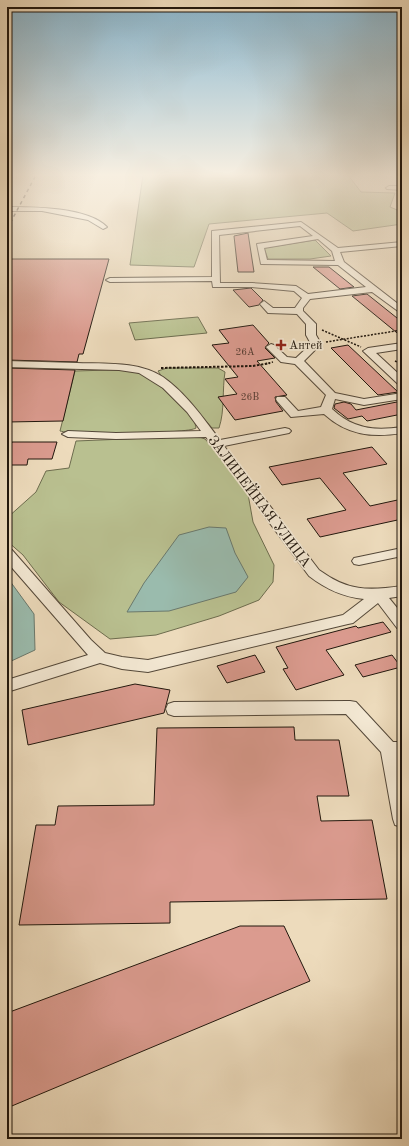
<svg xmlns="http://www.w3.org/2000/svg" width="409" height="1146" font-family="'Old Standard TT',serif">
	<rect width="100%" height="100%" fill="#eddbbc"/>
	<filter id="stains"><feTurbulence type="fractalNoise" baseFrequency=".005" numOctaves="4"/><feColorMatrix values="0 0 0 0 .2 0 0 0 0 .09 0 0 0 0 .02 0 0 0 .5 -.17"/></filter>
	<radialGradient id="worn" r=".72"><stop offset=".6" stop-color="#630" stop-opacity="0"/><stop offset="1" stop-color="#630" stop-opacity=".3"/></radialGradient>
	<g fill="#b9c090" stroke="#6d6c4e">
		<polygon points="143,175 348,175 361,192 395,193 390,207 402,212 402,224 353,231 327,213 209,224 194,267 130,265"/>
		<polygon points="315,240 331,256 310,259 268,259 264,248"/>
		<polygon points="198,317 207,333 135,340 129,323"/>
		<path d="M167,368H218L225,372C222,390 225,410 219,428H212L192,405L162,377L158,371Z"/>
		<path d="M110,370C119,370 129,370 138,373C152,377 196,413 196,428C188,434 73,435 60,431L75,371Z"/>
		<polygon points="197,436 205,439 229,466 248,494 253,522 274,565 273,582 259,600 219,616 156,635 110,639 59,602 23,555 7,541 7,518 36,492 46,471 69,468 76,441"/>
	</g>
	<g fill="#9abbad" stroke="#6a796d">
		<polygon points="209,527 226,528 235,553 248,577 236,592 169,611 127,612 144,583 179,535"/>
		<polygon points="7,577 34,614 35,650 7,663"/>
	</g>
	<g fill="#db9b8f" stroke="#21170d">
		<polygon points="248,233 254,272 238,272 234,236"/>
		<polygon points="7,259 109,259 83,354 79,354 77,362 7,360"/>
		<polygon points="313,267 329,267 354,287 340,289"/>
		<polygon points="251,288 263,300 259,305 249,307 233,290"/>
		<polygon points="367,294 402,322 402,337 352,296"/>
		<polygon points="253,325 269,343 265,348 275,358 257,361 287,395 275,397 276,402 283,411 235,420 218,397 237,394 225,379 238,377 212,345 229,343 219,330"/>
		<polygon points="348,345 398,392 378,395 331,348"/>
		<polygon points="7,368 75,370 63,421 7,422"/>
		<polygon points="402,401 402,420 397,415 367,421 362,416 348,419 334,408 335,404 344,402 351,404 356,410"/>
		<polygon points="12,442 57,442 52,459 28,459 27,465 7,465 7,456"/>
		<polygon points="372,447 387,464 343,473 370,506 402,499 402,519 320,537 307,519 346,510 320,478 282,485 269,467"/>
		<polygon points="383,622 391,632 326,650 344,675 296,690 283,669 288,668 276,647 356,626 358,628"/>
		<polygon points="255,655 265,672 227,683 217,666"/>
		<polygon points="392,655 401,667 363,677 355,665"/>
		<polygon points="135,684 170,690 164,713 28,745 22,710"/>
		<polygon points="294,727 295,740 339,740 349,796 317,796 321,821 372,820 387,899 170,902 170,923 19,925 36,825 55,825 58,806 154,805 157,728"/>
		<polygon points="240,926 284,926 310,981 7,1108 7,1013"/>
	</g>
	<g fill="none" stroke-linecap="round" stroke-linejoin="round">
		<g stroke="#544839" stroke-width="2">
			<g id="minor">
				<polygon points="389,186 402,186 402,190 387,189 386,188"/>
				<path d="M7,207C33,207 88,207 107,227L103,229L88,220L42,211H7Z"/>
				<path d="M301,222L338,248L402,242V246L340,252L344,262L402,307V314L372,292L310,299L303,308V311L316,324V335L321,344L304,361L335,393L364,399L402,393V399L364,405L335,399L332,409C353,429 374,431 402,427V433C372,438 347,435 324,414L291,417L277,401L276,399L277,397H285L298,411L321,407L326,395L295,364L281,362L266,347L271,344L274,345L287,357L296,358L311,344L306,335V324L297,314L268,313L260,304L264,301L273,308H295L302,298L294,291L252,287H213L212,281L110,282L106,280L110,278L212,277V231ZM300,226L313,236L257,244L261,264L338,265L366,287L308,294L296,286L252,283H220L219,235ZM318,239L332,251L335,261L267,260L264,248Z"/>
				<polygon points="402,343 402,349 376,353 402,377 402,385 398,384 363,351 368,348"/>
				<path d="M7,361C30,362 54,362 77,363C105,364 138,361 163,377C186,393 203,418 220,440L285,428L289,429L291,431L289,433L224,446L319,570C348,591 367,591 402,586V596L389,598L402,614V629L397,628L378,603L353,623L348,624L148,672L122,669L100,663L7,692V680L88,655L7,562V549L12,550L91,640L105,653L122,657L148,660L343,615L364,599C343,597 326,589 309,576L206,437L116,439L68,437L62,434L68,431L116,433L201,431L187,412L163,388L139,373L119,370L7,367Z"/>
				<polygon points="402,548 402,556 359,565 354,564 352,561 354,558 359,557"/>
				<polygon points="350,701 356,702 393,742 402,742 402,756 399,756 402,771 402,827 395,825 393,819 381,752 346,714 174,716 168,714 166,709 168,704 174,702"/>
			</g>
		</g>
		<g stroke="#21170d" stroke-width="1.5" stroke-dasharray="2 1.5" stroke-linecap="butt">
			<polyline points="322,330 361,347"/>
			<polyline points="326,342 402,330"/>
			<polyline points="395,361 401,364"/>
			<polyline points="265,364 273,362"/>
		</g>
		<g stroke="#21170d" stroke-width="2" stroke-dasharray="2.5 1.5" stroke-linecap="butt">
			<polyline points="399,363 402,364"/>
			<polyline points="161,368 253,366 270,363"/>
		</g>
		<use href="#minor" fill="#f3e8d3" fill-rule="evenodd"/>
		<polyline stroke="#21170d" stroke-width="1.5" stroke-dasharray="3.5 3.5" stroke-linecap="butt" points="7,229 36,175"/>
	</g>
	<linearGradient id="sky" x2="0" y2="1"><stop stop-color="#89b7d0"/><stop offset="0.52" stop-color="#f7efe1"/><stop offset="1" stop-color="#f7efe1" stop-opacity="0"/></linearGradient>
	<rect width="409" height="336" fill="url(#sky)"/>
	<path fill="#8f2418" stroke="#f3e8d3" stroke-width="1.5" d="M279 339h4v4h4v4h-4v4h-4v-4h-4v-4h4z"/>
	<g text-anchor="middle" stroke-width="3.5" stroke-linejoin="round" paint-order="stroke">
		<g font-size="10" fill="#50382e">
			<text x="245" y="355">26А</text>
			<text x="250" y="400">26В</text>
		</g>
		<g font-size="12" fill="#21170d" stroke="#f3e8d3" text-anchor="start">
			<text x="289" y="349">Антей</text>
		</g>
		<g font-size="14" fill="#21170d" stroke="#f3e8d3">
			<text transform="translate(260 501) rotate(53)" y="5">ЗАЛИНЕЙНАЯ УЛИЦА</text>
		</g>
	</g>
	<rect width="409" height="1146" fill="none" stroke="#eddbbc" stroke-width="24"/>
	<rect x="8" y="8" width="393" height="1130" fill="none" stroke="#21170d" stroke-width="2"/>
	<rect x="12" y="12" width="385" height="1122" fill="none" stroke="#21170d"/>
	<rect width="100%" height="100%" filter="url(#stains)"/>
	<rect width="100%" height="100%" fill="url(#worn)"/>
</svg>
